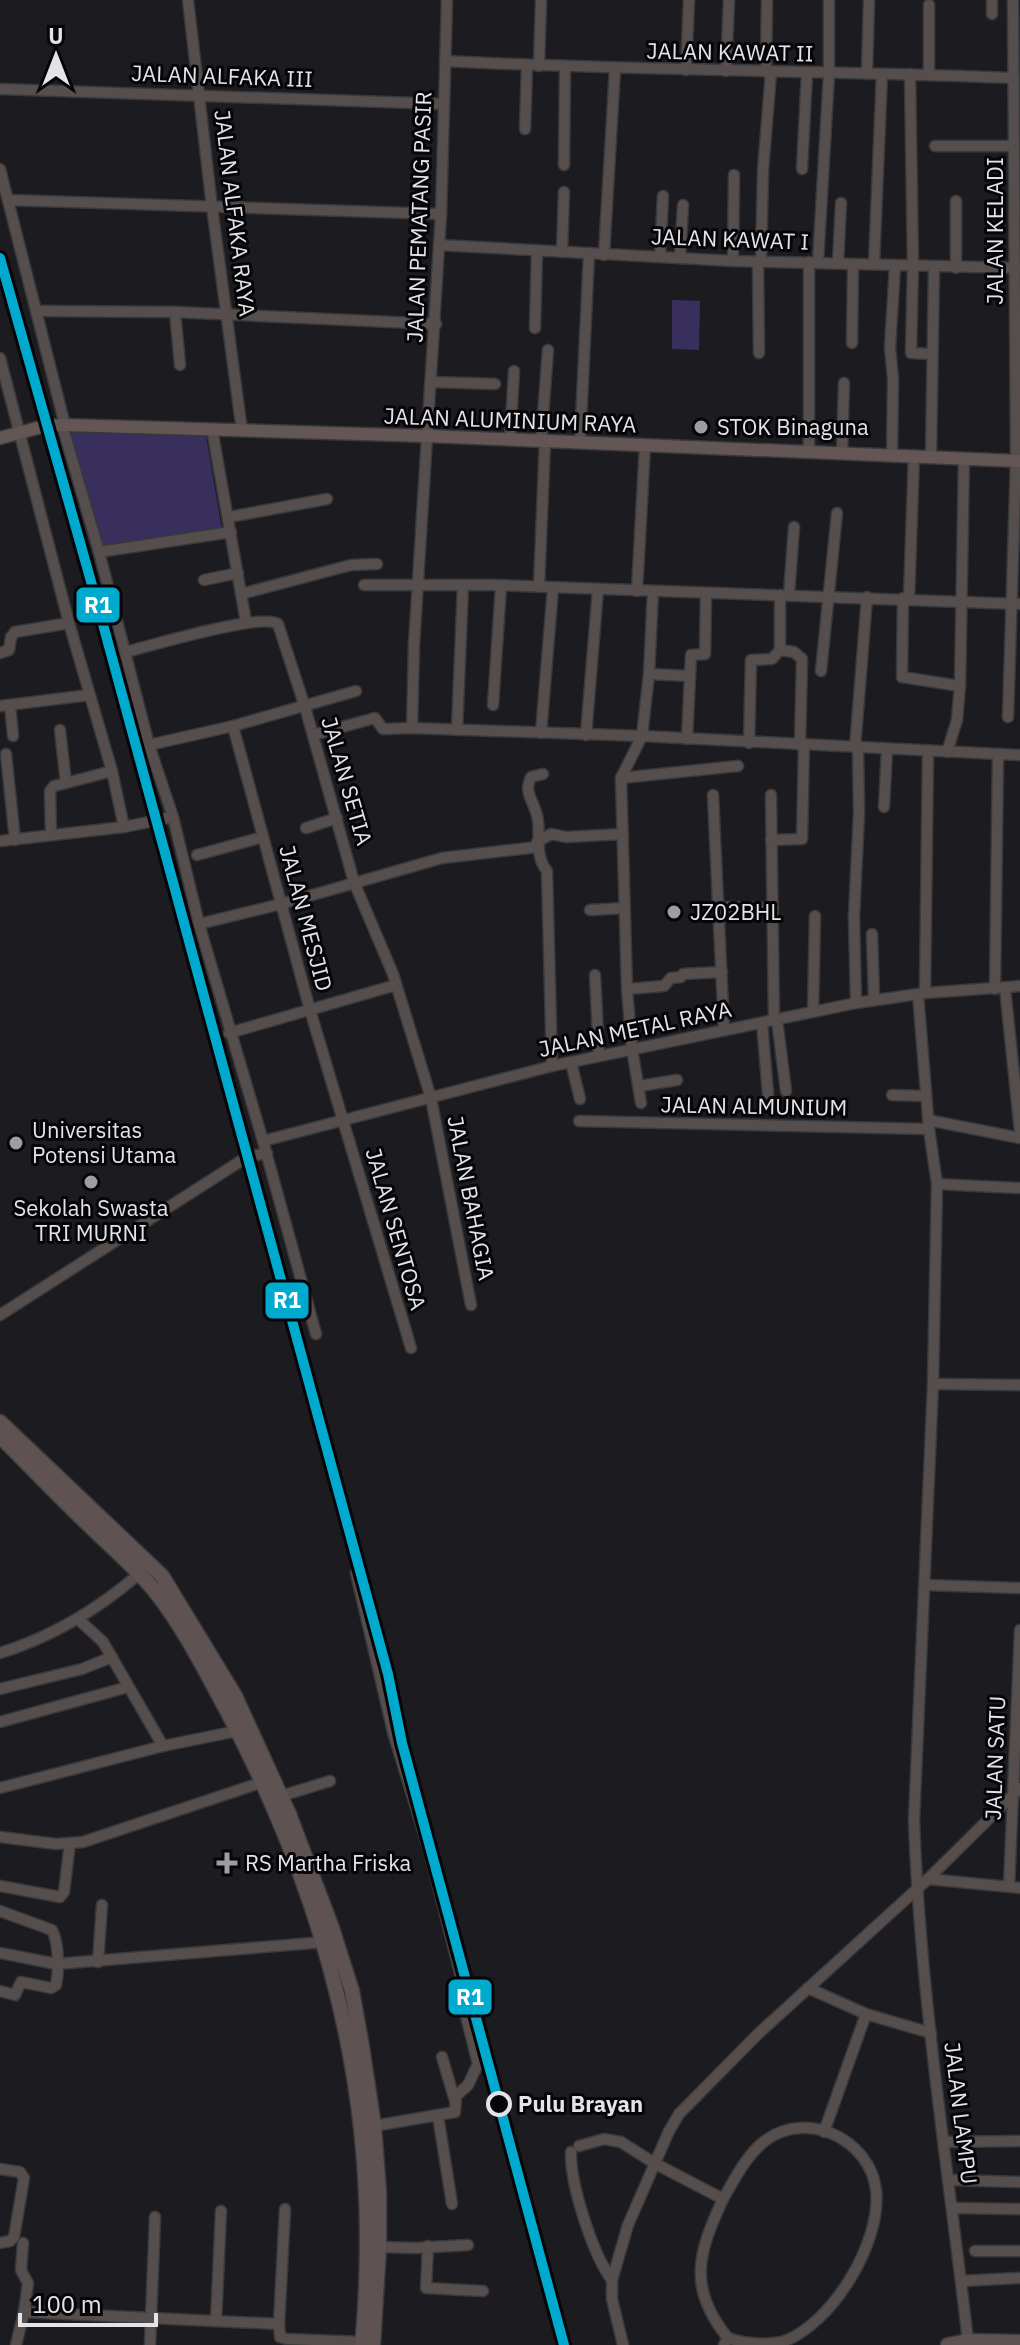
<svg xmlns="http://www.w3.org/2000/svg" width="1020" height="2345" font-family="'IBM Plex Sans',sans-serif">
	<rect width="100%" height="100%" fill="#1c1b20"/>
	<g fill="#392f5c">
		<polygon points="672,300 700,301 699,350 672,349"/>
		<polygon points="66,431 206,436 222,530 99,548"/>
	</g>
	<g fill="none" stroke-linecap="round" stroke-linejoin="round">
		<g stroke="#39383b" stroke-width="13">
			<g id="minor">
				<polyline points="188,0 212,207 242,431"/>
				<polyline points="929,5 929,75"/>
				<polyline points="992,14 992,0"/>
				<path d="M445,61C635,71 824,70 1014,78"/>
				<polyline points="539,66 541,0"/>
				<polyline points="686,70 689,0"/>
				<polyline points="726,71 729,0"/>
				<polyline points="766,72 767,0"/>
				<polyline points="867,74 869,0"/>
				<polyline points="910,74 913,266 911,353 932,354"/>
				<polyline points="0,89 443,104"/>
				<polyline points="525,129 527,65"/>
				<polyline points="935,146 1014,146"/>
				<polyline points="564,165 565,67"/>
				<polyline points="0,169 65,425"/>
				<polyline points="802,169 807,73"/>
				<polyline points="9,200 441,214"/>
				<polyline points="956,201 956,268"/>
				<polyline points="439,245 733,261 1018,268"/>
				<polyline points="562,252 564,192"/>
				<polyline points="604,255 615,69"/>
				<polyline points="660,257 663,196"/>
				<polyline points="680,258 683,205"/>
				<polyline points="733,261 734,175"/>
				<polyline points="758,262 759,353"/>
				<polyline points="761,262 763,170 771,73"/>
				<polyline points="809,262 809,452"/>
				<polyline points="818,262 829,74 829,0"/>
				<polyline points="838,263 841,203"/>
				<polyline points="874,264 882,74"/>
				<polyline points="37,311 175,312 436,324"/>
				<polyline points="175,312 180,365"/>
				<polyline points="535,328 537,250"/>
				<polyline points="852,343 853,265"/>
				<polyline points="0,358 69,623 112,771 124,827"/>
				<polyline points="432,382 495,384"/>
				<polyline points="62,425 99,552 149,745 173,817 199,924 263,1141 316,1334"/>
				<polyline points="212,429 246,622"/>
				<polyline points="510,440 514,371"/>
				<polyline points="541,441 548,350"/>
				<polyline points="580,442 589,254"/>
				<polyline points="842,453 844,383"/>
				<polyline points="892,455 893,379 890,347 895,266"/>
				<polyline points="931,457 934,267"/>
				<polyline points="229,517 327,499"/>
				<polyline points="99,552 231,532"/>
				<polyline points="204,580 238,573"/>
				<polyline points="364,585 495,585 1020,604"/>
				<polyline points="539,587 545,441"/>
				<polyline points="637,591 645,445"/>
				<polyline points="241,594 351,565 377,564"/>
				<polyline points="789,595 794,527"/>
				<polyline points="903,598 902,677 960,686"/>
				<polyline points="909,598 914,455"/>
				<polyline points="780,650 794,652 802,659 800,745"/>
				<path d="M125,652C151,646 262,612 278,624L305,707L354,882L393,974L431,1098L471,1305"/>
				<polyline points="0,653 9,650 11,637 15,632 69,623"/>
				<polyline points="821,671 837,513"/>
				<polyline points="649,674 690,676"/>
				<polyline points="10,705 13,736"/>
				<polyline points="493,705 501,586"/>
				<polyline points="0,706 89,695"/>
				<polyline points="1008,717 1016,461 1013,0"/>
				<polyline points="233,726 310,1010 411,1348"/>
				<polyline points="412,728 414,645 441,214 447,0"/>
				<polyline points="457,730 463,585"/>
				<polyline points="541,733 553,588"/>
				<polyline points="313,735 375,718 383,729 412,728 642,736 1020,755"/>
				<polyline points="586,735 598,589"/>
				<polyline points="687,739 691,655 705,654 706,593"/>
				<polyline points="749,743 751,660 772,659 780,650 780,595"/>
				<polyline points="149,745 233,726 356,691"/>
				<polyline points="855,748 867,597"/>
				<polyline points="947,752 957,720 960,686 964,459"/>
				<polyline points="6,754 15,840"/>
				<path d="M543,774L531,777C522,794 537,804 538,821C540,840 535,856 547,871L552,1066"/>
				<polyline points="621,778 738,766"/>
				<polyline points="66,783 112,771"/>
				<polyline points="713,795 724,1030"/>
				<polyline points="771,795 774,1021"/>
				<polyline points="884,807 887,750"/>
				<polyline points="306,828 337,818"/>
				<polyline points="51,835 50,791 54,786 66,783 60,730"/>
				<polyline points="771,840 802,839 804,746"/>
				<polyline points="0,841 124,827 173,817"/>
				<polyline points="537,842 551,834 566,837 623,834"/>
				<polyline points="197,855 263,837"/>
				<polyline points="719,907 773,908"/>
				<polyline points="590,910 624,908"/>
				<polyline points="199,924 281,904 442,858 537,847"/>
				<polyline points="872,934 874,999"/>
				<polyline points="595,975 599,1055"/>
				<polyline points="1005,988 1020,1132"/>
				<polyline points="627,989 664,986 671,978 681,977 683,974 722,972"/>
				<polyline points="995,989 998,754"/>
				<polyline points="925,993 928,752"/>
				<path d="M918,994L929,1129L937,1184L933,1384L914,1820C920,1994 948,2168 968,2341"/>
				<polyline points="856,1003 854,917 859,813 858,748"/>
				<polyline points="813,1012 815,916"/>
				<polyline points="777,1020 786,1091"/>
				<polyline points="762,1023 768,1094"/>
				<polyline points="229,1033 396,985"/>
				<polyline points="571,1062 580,1099"/>
				<polyline points="639,1086 677,1080"/>
				<polyline points="892,1095 926,1096"/>
				<polyline points="641,1103 632,1049 627,989 621,778 642,736 649,674 653,591"/>
				<polyline points="928,1120 1020,1138"/>
				<polyline points="579,1121 929,1129"/>
				<polyline points="263,1141 552,1066 856,1003 925,993 1020,986"/>
				<polyline points="937,1184 1020,1188"/>
				<polyline points="0,1315 247,1157 267,1153"/>
				<polyline points="933,1384 1020,1385"/>
				<polyline points="356,1573 393,1732 429,1850 463,1985 465,2012 478,2064 468,2085 456,2096 455,2112 374,2126"/>
				<polyline points="926,1585 1020,1588"/>
				<polyline points="78,1619 103,1642 163,1746"/>
				<path d="M0,1653C52,1637 97,1610 139,1574"/>
				<polyline points="0,1689 82,1669 112,1657"/>
				<polyline points="0,1722 128,1687"/>
				<polyline points="0,1788 163,1746 237,1731"/>
				<polyline points="281,1796 330,1781"/>
				<polyline points="0,1837 56,1844 83,1842 263,1782"/>
				<polyline points="928,1879 1020,1888"/>
				<polyline points="0,1886 60,1897 64,1892 70,1843"/>
				<polyline points="1009,1887 1020,1630"/>
				<path d="M0,1911L52,1930C59,1943 59,1971 56,1985L51,1988L21,1982L15,1995L0,1991"/>
				<polyline points="0,1953 56,1964 325,1942"/>
				<polyline points="98,1962 102,1905"/>
				<polyline points="808,1988 866,2014 931,2033"/>
				<polyline points="442,2057 455,2101"/>
				<polyline points="438,2116 452,2204"/>
				<polyline points="824,2132 866,2014"/>
				<polyline points="945,2142 1020,2141"/>
				<path d="M579,2146L604,2139L621,2142L654,2163L723,2199C735,2179 746,2155 766,2140C807,2110 870,2139 876,2190C882,2242 832,2325 782,2342C764,2345 745,2344 728,2338L724,2345"/>
				<path d="M571,2152C570,2184 593,2255 612,2280"/>
				<polyline points="0,2169 20,2172 24,2178 14,2237 10,2241 0,2243"/>
				<polyline points="949,2180 1020,2182"/>
				<path d="M723,2199C698,2253 687,2288 728,2338"/>
				<polyline points="953,2208 1020,2209"/>
				<polyline points="285,2209 279,2324 280,2337 287,2339 362,2342"/>
				<polyline points="23,2243 21,2270 28,2283 24,2312"/>
				<polyline points="428,2246 426,2288 483,2291"/>
				<polyline points="379,2247 415,2248 468,2245"/>
				<polyline points="975,2251 1020,2251"/>
				<polyline points="961,2281 1020,2278"/>
				<polyline points="216,2321 221,2211"/>
				<polyline points="16,2345 24,2312 279,2324"/>
				<polyline points="150,2345 155,2217"/>
				<polyline points="623,2345 612,2299 612,2280 628,2225 669,2131 679,2114 758,2034 928,1879 1020,1788"/>
			</g>
		</g>
		<g stroke="#39383b" stroke-width="15">
			<polyline id="major" points="0,438 45,426 65,425 428,436 1020,461"/>
		</g>
		<g stroke="#39383b" stroke-width="17">
			<g id="highway">
				<polyline points="0,1422 162,1576 235,1696 289,1814 332,1928 352,1991 362,2047 374,2126 379,2192 379,2247 373,2345"/>
				<path d="M0,1436C30,1466 59,1497 90,1526C112,1548 139,1570 158,1595C185,1630 205,1670 226,1709C313,1873 367,2050 367,2236C367,2273 366,2309 362,2345"/>
				<polyline points="948,2345 968,2341 1020,2342"/>
			</g>
		</g>
		<use href="#minor" stroke="#554e4d" stroke-width="10"/>
		<use href="#major" stroke="#635655" stroke-width="12"/>
		<use href="#highway" stroke="#5e5352" stroke-width="14"/>
		<g stroke="#060508" stroke-width="16">
			<polyline id="rail-1" points="0,258 101,617 388,1674 402,1743 564,2345"/>
		</g>
		<use href="#rail-1" stroke="#00a9ce" stroke-width="10"/>
	</g>
	<g fill="#9e9da3" stroke="#060508" stroke-width="3">
		<circle cx="701" cy="427" r="8"/>
		<circle cx="674" cy="912" r="8"/>
		<circle cx="16" cy="1143" r="8"/>
		<circle cx="91" cy="1182" r="8"/>
		<path d="M223 1851h8v8h8v8h-8v8h-8v-8h-8v-8h8z"/>
	</g>
	<circle fill="#060508" stroke="#e4e3ea" stroke-width="4" cx="499" cy="2104" r="11"/>
	<g text-anchor="middle" stroke-width="6" stroke-linejoin="round" paint-order="stroke">
		<g font-size="22" fill="#e4e3ea" stroke="#060508">
			<text transform="translate(730 52) rotate(1)" y="8">JALAN KAWAT II</text>
			<text transform="translate(222 76) rotate(2)" y="8">JALAN ALFAKA III</text>
			<text transform="translate(235 213) rotate(83)" y="8">JALAN ALFAKA RAYA</text>
			<text transform="translate(419 217) rotate(-88)" y="8">JALAN PEMATANG PASIR</text>
			<text transform="translate(995 231) rotate(-90)" y="8">JALAN KELADI</text>
			<text transform="translate(730 239) rotate(2)" y="8">JALAN KAWAT I</text>
			<text transform="translate(510 420) rotate(2)" y="8">JALAN ALUMINIUM RAYA</text>
			<text transform="translate(347 781) rotate(74)" y="8">JALAN SETIA</text>
			<text transform="translate(306 918) rotate(75)" y="8">JALAN MESJID</text>
			<text transform="translate(635 1029) rotate(-12)" y="8">JALAN METAL RAYA</text>
			<text transform="translate(754 1106) rotate(1)" y="8">JALAN ALMUNIUM</text>
			<text transform="translate(471 1198) rotate(79)" y="8">JALAN BAHAGIA</text>
			<text transform="translate(396 1229) rotate(74)" y="8">JALAN SENTOSA</text>
			<text transform="translate(995 1758) rotate(-88)" y="8">JALAN SATU</text>
			<text transform="translate(961 2113) rotate(83)" y="8">JALAN LAMPU</text>
		</g>
		<g font-size="22" fill="#e4e3ea" stroke="#060508" text-anchor="start">
			<text x="717" y="435">STOK Binaguna</text>
			<text x="690" y="920">JZ02BHL</text>
			<text x="32" y="1138">Universitas<tspan x="32" dy="25">Potensi Utama</tspan></text>
			<text x="91" y="1216" text-anchor="middle">Sekolah Swasta<tspan x="91" dy="25">TRI MURNI</tspan></text>
			<text x="245" y="1871">RS Martha Friska</text>
		</g>
		<g font-size="22" font-weight="bold" fill="#e4e3ea" stroke="#060508" text-anchor="start">
			<text x="518" y="2112">Pulu Brayan</text>
		</g>
	</g>
	<g stroke="#060508" stroke-width="3">
		<rect x="75" y="586" width="46" height="38" rx="8" fill="#00a9ce"/>
		<rect x="264" y="1281" width="46" height="39" rx="8" fill="#00a9ce"/>
		<rect x="447" y="1978" width="46" height="38" rx="8" fill="#00a9ce"/>
	</g>
	<g font-size="22" text-anchor="middle" font-weight="bold" fill="#fff">
		<text x="98" y="613">R1</text>
		<text x="287" y="1308">R1</text>
		<text x="470" y="2005">R1</text>
	</g>
	<g transform="translate(56 56)" stroke="#060508" stroke-width="6" paint-order="stroke">
	<path d="M0-6L14 30L0 20L-14 30Z" fill="#e4e3ea"/>
	<text y="-12" font-size="22" font-weight="bold" text-anchor="middle" fill="#e4e3ea">U</text>
	</g>
	<path d="M20 2313v12h136v-12" fill="none" stroke="#e4e3ea" stroke-width="4"/>
	<text x="32" y="2313" font-size="24" fill="#e4e3ea" stroke="#060508" stroke-width="6" paint-order="stroke">100 m</text>
</svg>
